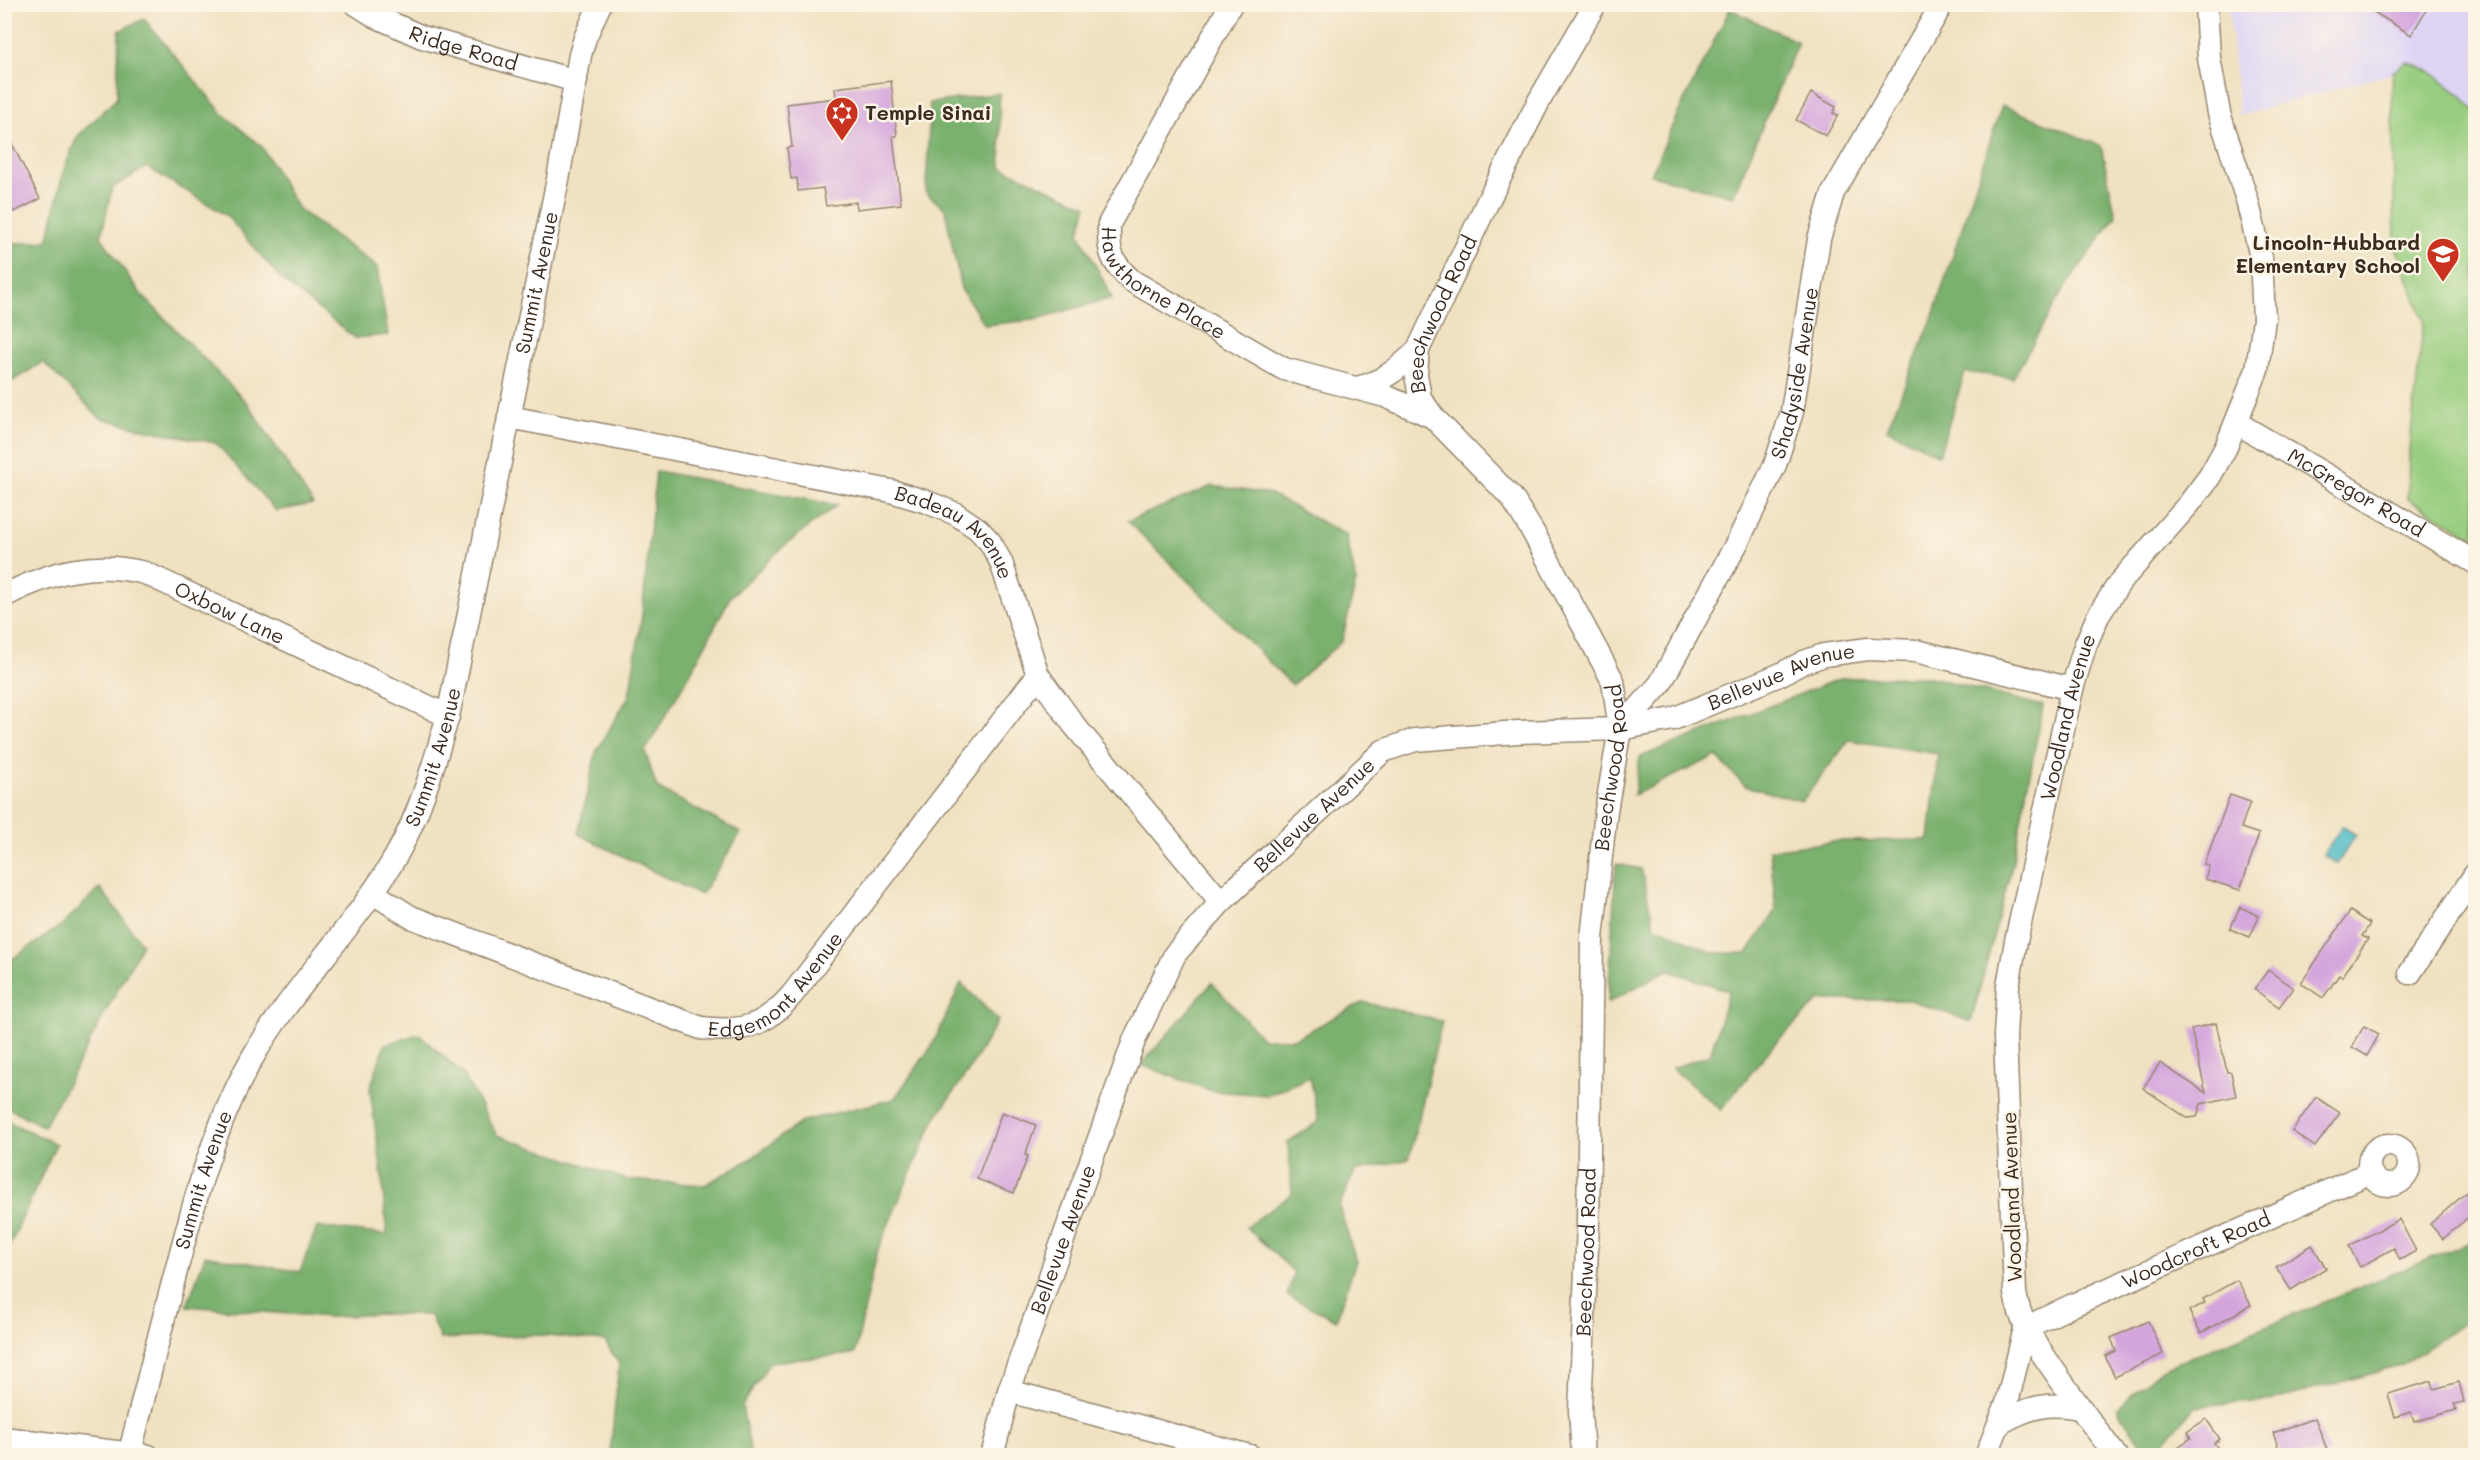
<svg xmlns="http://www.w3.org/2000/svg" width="2480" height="1460" font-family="Mali,sans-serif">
	<rect width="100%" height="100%" fill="#fcf5e5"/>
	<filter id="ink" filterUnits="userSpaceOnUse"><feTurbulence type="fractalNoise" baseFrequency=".0167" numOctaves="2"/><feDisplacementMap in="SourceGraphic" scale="12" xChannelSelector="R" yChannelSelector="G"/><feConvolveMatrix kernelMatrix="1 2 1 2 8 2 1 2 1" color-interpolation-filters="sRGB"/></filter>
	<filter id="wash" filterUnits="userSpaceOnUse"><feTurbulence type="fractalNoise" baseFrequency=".008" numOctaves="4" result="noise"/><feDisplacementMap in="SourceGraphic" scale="24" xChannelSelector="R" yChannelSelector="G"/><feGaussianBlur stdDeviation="1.35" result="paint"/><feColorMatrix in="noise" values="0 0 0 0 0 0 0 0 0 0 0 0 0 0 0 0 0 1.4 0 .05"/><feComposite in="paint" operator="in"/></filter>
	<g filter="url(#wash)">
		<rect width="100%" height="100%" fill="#f0e1c1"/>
		<polygon fill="#ded5f5" points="2229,5 2475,5 2475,538 2408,499 2409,450 2424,321 2395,245 2393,73 2239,116"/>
		<path fill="#99ce80" stroke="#6a7c4f" stroke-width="1.5" d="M2406,62C2427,65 2461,94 2475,110V538L2408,499L2409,450L2424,321L2395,245L2392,89L2393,72Z"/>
		<g fill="#7ab16e" stroke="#5a6e46" stroke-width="1.5">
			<polygon points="1730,9 1798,42 1733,196 1651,175 1676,117"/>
			<polygon points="144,19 223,114 262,147 298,209 377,267 388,335 355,338 283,281 226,215 147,167 112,188 101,237 140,293 248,404 313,504 276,511 216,443 147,430 100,418 43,362 5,386 5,244 48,241 63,172 77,137 117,98 119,31"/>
			<polygon points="999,93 1001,167 1087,206 1079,233 1112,298 1033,320 985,325 961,289 945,209 926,193 930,103"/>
			<polygon points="2002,105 2101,146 2116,216 2063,290 2013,378 1965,372 1939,455 1887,429 1932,319"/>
			<polygon points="656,471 837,505 784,546 731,596 691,672 645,751 657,788 741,833 701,895 578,834 596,752 629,696 642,615"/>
			<polygon points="1212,486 1270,494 1346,535 1356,581 1342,641 1292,685 1128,521"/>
			<polygon points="1930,677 2043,706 2012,866 1971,1022 1910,1000 1820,1000 1777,1041 1721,1110 1672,1068 1710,1055 1729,991 1667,970 1608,1003 1616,864 1641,869 1654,925 1713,953 1747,953 1776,911 1770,850 1839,841 1929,840 1938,754 1849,740 1802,801 1745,786 1716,756 1634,795 1640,757 1841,678"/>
			<polygon points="100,888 142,944 44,1127 5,1106 4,1000 11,960 63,924"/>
			<polygon points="961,983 998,1020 967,1073 936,1117 910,1174 878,1249 855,1354 770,1362 742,1406 751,1455 610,1455 619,1364 605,1341 535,1335 440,1339 430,1315 382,1314 329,1317 187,1306 205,1255 300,1272 317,1227 387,1235 381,1168 370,1089 385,1044 419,1034 463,1074 497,1135 628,1180 705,1185 750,1159 803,1121 894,1099 932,1046"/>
			<polygon points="1212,983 1262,1038 1294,1039 1363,1002 1442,1021 1409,1159 1355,1171 1339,1206 1356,1261 1336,1320 1287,1295 1294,1272 1246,1227 1292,1194 1288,1142 1319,1121 1310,1077 1268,1095 1212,1091 1141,1065"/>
			<polygon points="5,1120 56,1144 5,1256"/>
			<polygon points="2475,1240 2475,1315 2400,1366 2275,1400 2195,1407 2152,1455 2148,1455 2117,1408 2162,1369"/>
		</g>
		<polygon fill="#4cbbc5" stroke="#447272" stroke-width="1.5" points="2342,826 2356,835 2337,864 2323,855"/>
		<g id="blocks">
			<g fill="#d4a5dd">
				<polygon points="2361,4 2430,4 2411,35"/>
				<polygon points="891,81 897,136 893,136 901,204 857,209 856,202 826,206 823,188 798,191 797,178 791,179 787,148 792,147 787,104 836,98 835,88"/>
				<polygon points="1811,93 1836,107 1833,113 1838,115 1826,136 1796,120"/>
				<polygon points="4,128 40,199 14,212 4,194"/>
				<polygon points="2230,795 2250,802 2241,828 2259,834 2240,890 2205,879 2209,866 2204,865"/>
				<polygon points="2240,907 2259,916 2250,937 2230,929"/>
				<polygon points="2350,911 2370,924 2362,936 2368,939 2342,977 2339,975 2323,998 2301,983"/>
				<polygon points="2268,970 2293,988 2279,1007 2254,989"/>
				<polygon points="2216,1023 2227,1072 2231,1072 2236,1096 2201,1104 2197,1117 2187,1118 2143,1088 2160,1063 2206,1093 2191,1029"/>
				<polygon points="2364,1026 2379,1034 2367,1056 2352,1047"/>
				<polygon points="2316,1097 2340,1113 2315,1147 2292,1131"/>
				<polygon points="1002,1112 1036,1125 1025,1155 1028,1156 1014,1193 977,1179"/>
				<polygon points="2475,1185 2475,1211 2443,1239 2430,1224"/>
				<polygon points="2399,1219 2416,1251 2400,1260 2394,1248 2360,1267 2349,1246"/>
				<polygon points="2312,1245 2326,1268 2291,1290 2276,1267"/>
				<polygon points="2237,1280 2251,1305 2201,1333 2189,1311 2205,1303 2203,1299"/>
				<polygon points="2148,1321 2163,1354 2115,1377 2105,1356 2116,1351 2111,1338"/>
				<polygon points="2432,1381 2434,1389 2459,1382 2464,1402 2454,1404 2456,1410 2414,1422 2411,1412 2395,1417 2388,1394"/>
				<polygon points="2315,1418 2329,1455 2281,1455 2273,1433"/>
				<polygon points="2206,1419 2220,1439 2214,1443 2223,1455 2166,1455 2191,1438 2187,1432"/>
			</g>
		</g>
	</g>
	<g filter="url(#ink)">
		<use href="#blocks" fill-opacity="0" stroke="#968670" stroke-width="1.5"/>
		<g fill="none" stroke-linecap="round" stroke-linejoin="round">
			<g stroke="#968670" stroke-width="25">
				<g id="minor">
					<path id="s1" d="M356,4L375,16L422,37L576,81"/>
					<path id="s2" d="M1231,4L1109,224C1108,252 1111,262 1132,281L1284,369L1385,396L1433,417"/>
					<path d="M1357,388C1383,382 1399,368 1418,350"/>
					<path id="s3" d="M509,417L891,491L927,502L956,514L978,529L990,542L1001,562L1038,675L1074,725L1221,902"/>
					<path id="s4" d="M2237,423L2476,563"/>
					<path id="s5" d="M4,596C50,572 94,560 145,573L448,716"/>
					<path id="s6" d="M1620,729L1660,684L1737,543L1775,465L1792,412L1819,239L1833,193L1942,4"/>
					<path id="s7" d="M373,893L411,917L701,1028C741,1033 764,1027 791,996L1038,675"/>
					<polyline points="2410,973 2476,873"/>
					<circle cx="2389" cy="1165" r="20"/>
					<polyline points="1009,1391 1250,1456"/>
					<path d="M2000,1423C2029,1407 2047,1402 2079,1408"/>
					<polyline points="4,1438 148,1456"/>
					<path id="s8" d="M129,1456C144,1396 159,1335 175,1275C194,1202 213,1129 250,1062C291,988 354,929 396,856C421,812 434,763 448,716L558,179L580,55L585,38L600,4"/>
					<path id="s9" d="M992,1456L1009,1391L1135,1038L1175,954L1221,902L1383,751L1415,740L1518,732L1620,729L1673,719L1779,675L1804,662L1824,655L1868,649L1916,651L2072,689"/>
					<path id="s10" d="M1583,1456L1580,1411L1588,1224L1592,938L1606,811L1620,729L1613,681L1533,532L1512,498L1434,418L1420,398L1416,374L1418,350L1488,201L1540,99L1595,4"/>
					<path id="s11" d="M1986,1456L2007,1403L2025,1328L2073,1305L2369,1173"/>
					<path id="s12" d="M2116,1456C2095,1428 2074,1400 2055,1372C2037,1346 2020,1324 2015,1293L2005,1036L2008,986L2016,941L2072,689L2085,646L2098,616L2120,582L2189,504L2210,476L2226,447L2257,370L2264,319L2261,257L2247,200L2219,113L2209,58L2206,4"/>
				</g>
			</g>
			<use href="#minor" stroke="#fff" stroke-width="22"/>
		</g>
	</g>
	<defs>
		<g id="synagogue-pin" transform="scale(1.725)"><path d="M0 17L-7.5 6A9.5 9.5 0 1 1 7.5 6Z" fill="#c8321e" stroke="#fcf5e5"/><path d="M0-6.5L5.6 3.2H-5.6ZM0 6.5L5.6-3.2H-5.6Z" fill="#fff"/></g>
		<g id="school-pin" transform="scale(1.725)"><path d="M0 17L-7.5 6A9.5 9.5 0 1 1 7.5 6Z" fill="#c8321e" stroke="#fcf5e5"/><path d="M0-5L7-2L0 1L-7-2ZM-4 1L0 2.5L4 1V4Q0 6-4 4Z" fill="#fff"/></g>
	</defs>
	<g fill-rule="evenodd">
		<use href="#synagogue-pin" x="842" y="113"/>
		<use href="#school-pin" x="2443" y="254"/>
	</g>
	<g text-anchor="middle" stroke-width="5" stroke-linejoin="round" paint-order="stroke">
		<g font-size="20" fill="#3b2a1e" stroke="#fcf5e5">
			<text dy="7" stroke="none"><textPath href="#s1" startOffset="117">Ridge Road</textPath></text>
			<text dy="7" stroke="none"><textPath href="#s2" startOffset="338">Hawthorne Place</textPath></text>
			<text dy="7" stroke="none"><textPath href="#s8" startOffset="1258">Summit Avenue</textPath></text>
			<text dy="7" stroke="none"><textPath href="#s10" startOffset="1212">Beechwood Road</textPath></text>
			<text dy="7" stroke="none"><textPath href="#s6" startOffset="402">Shadyside Avenue</textPath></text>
			<text dy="7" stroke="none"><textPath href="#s4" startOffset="138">McGregor Road</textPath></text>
			<text dy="7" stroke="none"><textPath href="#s3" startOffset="468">Badeau Avenue</textPath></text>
			<text dy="7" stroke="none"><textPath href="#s5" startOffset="240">Oxbow Lane</textPath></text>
			<text dy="7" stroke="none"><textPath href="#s9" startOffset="1236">Bellevue Avenue</textPath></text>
			<text dy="7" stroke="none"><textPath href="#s12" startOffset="776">Woodland Avenue</textPath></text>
			<text dy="7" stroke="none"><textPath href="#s8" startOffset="772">Summit Avenue</textPath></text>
			<text dy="7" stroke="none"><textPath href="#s10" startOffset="690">Beechwood Road</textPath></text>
			<text dy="7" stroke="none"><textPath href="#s9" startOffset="732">Bellevue Avenue</textPath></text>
			<text dy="7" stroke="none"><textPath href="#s7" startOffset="448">Edgemont Avenue</textPath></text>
			<text dy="7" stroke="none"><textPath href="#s8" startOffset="286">Summit Avenue</textPath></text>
			<text transform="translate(2012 1197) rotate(-92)" y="7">Woodland Avenue</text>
			<text dy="7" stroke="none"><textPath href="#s9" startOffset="228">Bellevue Avenue</textPath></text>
			<text dy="7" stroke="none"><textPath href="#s11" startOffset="322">Woodcroft Road</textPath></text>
			<text dy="7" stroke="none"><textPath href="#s10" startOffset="204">Beechwood Road</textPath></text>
		</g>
		<g font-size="20" font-weight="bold" fill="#3b2a1e" stroke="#fcf5e5" text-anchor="start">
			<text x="865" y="120">Temple Sinai</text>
			<text x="2420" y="250" text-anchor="end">Lincoln-Hubbard<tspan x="2420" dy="23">Elementary School</tspan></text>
		</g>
	</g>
	<rect width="2480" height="1460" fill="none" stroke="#fcf5e5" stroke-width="24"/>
</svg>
